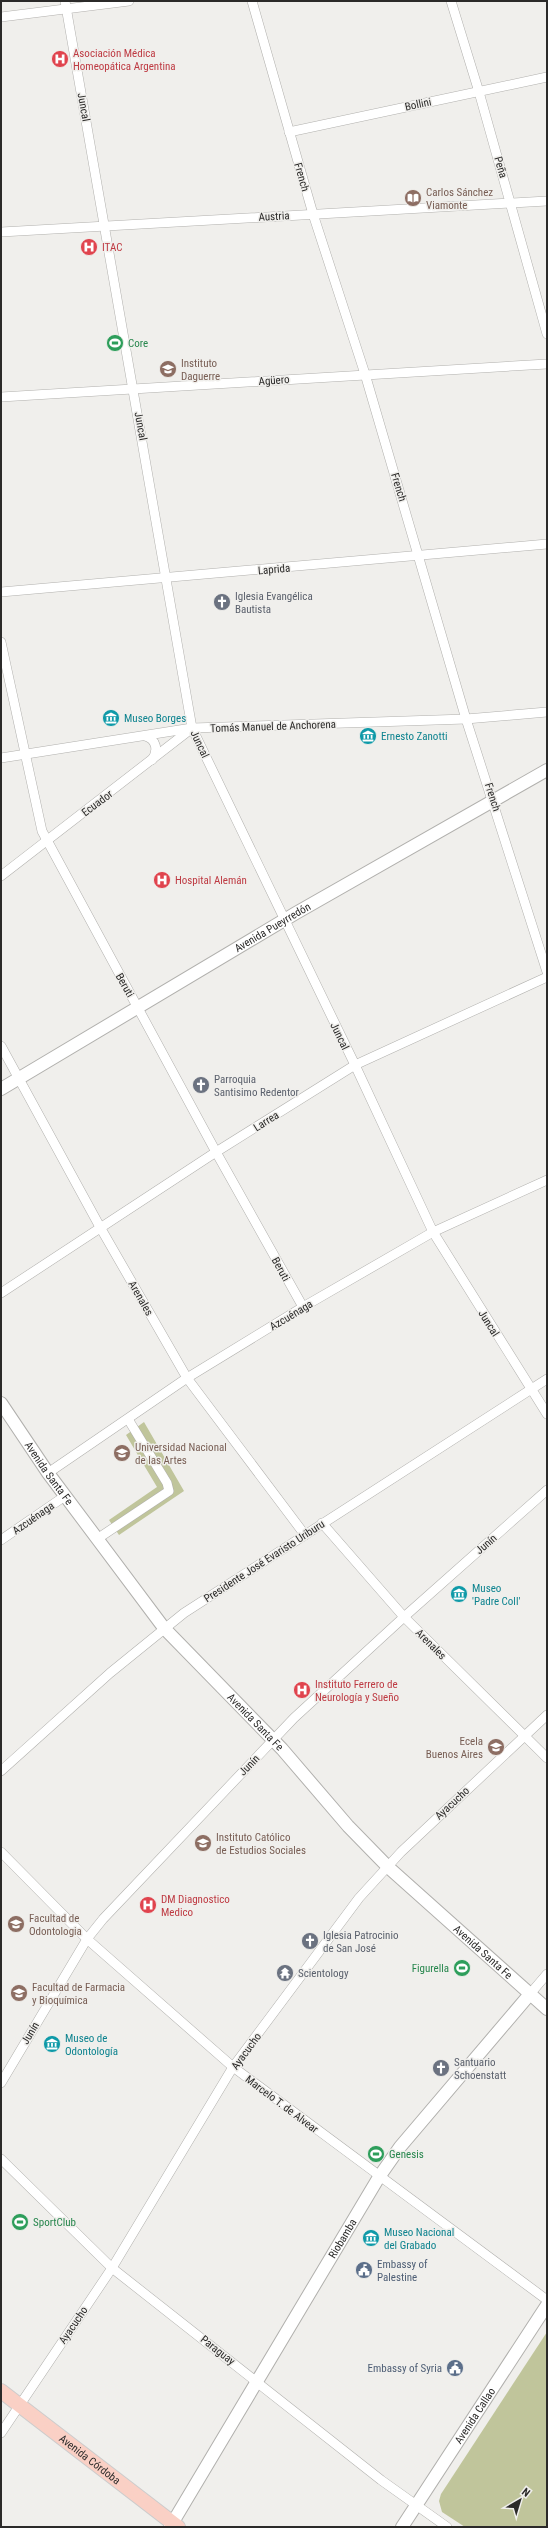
<svg xmlns="http://www.w3.org/2000/svg" width="548" height="2528" font-family="'Roboto Condensed',sans-serif">
	<rect width="100%" height="100%" fill="#f0efec"/>
	<g fill="#c0c59b">
		<polygon points="144,1422 184,1491 119,1535 109,1520 157,1487 126,1435"/>
		<polygon points="547,2332 547,2527 465,2527 442,2512 439,2501 441,2494"/>
	</g>
	<g fill="none" stroke-linecap="round" stroke-linejoin="round">
		<g stroke="#b1b0ad" stroke-width="10">
			<g id="street">
				<polyline points="65,1 192,728 355,1065 433,1232 547,1414"/>
				<polyline points="252,1 313,214 365,374 466,719 547,972"/>
				<polyline points="451,1 479,92 547,334"/>
				<polyline points="1,17 129,1"/>
				<polyline points="289,132 547,77"/>
				<polyline points="1,232 547,201"/>
				<polyline points="1,397 547,364"/>
				<polyline points="1,592 547,544"/>
				<polyline points="1,642 42,831 216,1152 303,1307"/>
				<path d="M145,736C156,739 159,750 152,760"/>
				<polyline points="1,758 192,728 466,719 547,712"/>
				<polyline points="1,876 191,729"/>
				<polyline points="1,1046 100,1227 187,1378 305,1535"/>
				<polyline points="1,1293 216,1152 355,1065 547,977"/>
				<polyline points="48,1473 187,1378 303,1307 433,1232 547,1180"/>
				<polyline points="322,1523 404,1617 547,1758"/>
				<polyline points="97,1539 169,1491 167,1483 128,1419"/>
				<polyline points="1,1540 65,1496"/>
				<polyline points="1,1771 110,1673 184,1613 547,1379"/>
				<polyline points="1,1852 87,1939 233,2067 547,2300"/>
				<polyline points="530,1994 547,1974"/>
				<polyline points="1,2083 87,1939 103,1919 294,1718 404,1617 547,1490"/>
				<polyline points="1,2159 112,2268 381,2480 447,2527"/>
				<polyline points="1,2433 112,2268 233,2067 359,1898 401,1852 547,1715"/>
			</g>
		</g>
		<g stroke="#b1b0ad" stroke-width="14">
			<g id="secondary">
				<path id="s1" d="M1,1089L296,913L547,770"/>
				<path id="s2" d="M1,1403L48,1473L164,1628L282,1749L348,1826L388,1867L547,2009"/>
				<path id="s3" d="M170,2527L379,2177L400,2147L530,1994"/>
				<path id="s4" d="M402,2527L547,2305"/>
			</g>
		</g>
		<g stroke="#ccc" stroke-width="16">
			<g id="primary">
				<path id="s5" d="M1,2391L178,2527"/>
			</g>
		</g>
		<use href="#street" stroke="#fff" stroke-width="9"/>
		<use href="#secondary" stroke="#fff" stroke-width="12"/>
		<use href="#primary" stroke="#fad0c5" stroke-width="14"/>
	</g>
	<defs>
		<g id="hospital-disc" transform="scale(0.9)"><circle r="9.5" fill="#e0444e" stroke="#f0efec"/><path d="M-5-5h3v3.5h4V-5h3V5h-3V1.5h-4V5h-3Z" fill="#fff"/></g>
		<g id="library-disc" transform="scale(0.9)"><circle r="9.5" fill="#8d6e63" stroke="#f0efec"/><path d="M-6-4Q-3-5.5-.7-3.5V5Q-3 3-6 4ZM6-4Q3-5.5 .7-3.5V5Q3 3 6 4Z" fill="#fff"/></g>
		<g id="stadium-disc" transform="scale(0.9)"><circle r="9.5" fill="#2e9e5b" stroke="#f0efec"/><path d="M0-5a6.5 5 0 1 0 0 10a6.5 5 0 1 0 0-10ZM-3.5-1.8h7v3.6h-7Z" fill="#fff"/></g>
		<g id="university-disc" transform="scale(0.9)"><circle r="9.5" fill="#8d6e63" stroke="#f0efec"/><path d="M0-5L7-2L0 1L-7-2ZM-4 1L0 2.5L4 1V4Q0 6-4 4Z" fill="#fff"/></g>
		<g id="church-disc" transform="scale(0.9)"><circle r="9.5" fill="#6b7280" stroke="#f0efec"/><path d="M-1.2-6h2.4v3.5h3.3v2.4h-3.3V6h-2.4V-.1h-3.3v-2.4h3.3Z" fill="#fff"/></g>
		<g id="museum-disc" transform="scale(0.9)"><circle r="9.5" fill="#0f9aa8" stroke="#f0efec"/><path d="M0-6L6-3V-2H-6V-3ZM-5-1h2V3h-2ZM-1-1h2V3h-2ZM3-1h2V3H3ZM-6 4H6V6H-6Z" fill="#fff"/></g>
		<g id="temple-disc" transform="scale(0.9)"><circle r="9.5" fill="#6b7280" stroke="#f0efec"/><path d="M0-6L5-2H3V0L6.5 2.5H4V6H1.5V3h-3V6H-4V2.5H-6.5L-3 0V-2H-5Z" fill="#fff"/></g>
		<g id="civic-disc" transform="scale(0.9)"><circle r="9.5" fill="#5c6f8a" stroke="#f0efec"/><path d="M-.6-6.5H3V-4.5H.6V-3L4-1V1h2V6H-6V1h2V-1L-.6-3ZM-1.2 2.5V6h2.4V2.5Z" fill="#fff"/></g>
	</defs>
	<g fill-rule="evenodd">
		<use href="#hospital-disc" x="60" y="59"/>
		<use href="#library-disc" x="413" y="198"/>
		<use href="#hospital-disc" x="89" y="247"/>
		<use href="#stadium-disc" x="115" y="343"/>
		<use href="#university-disc" x="168" y="369"/>
		<use href="#church-disc" x="222" y="602"/>
		<use href="#museum-disc" x="111" y="718"/>
		<use href="#museum-disc" x="368" y="736"/>
		<use href="#hospital-disc" x="162" y="880"/>
		<use href="#church-disc" x="201" y="1085"/>
		<use href="#university-disc" x="122" y="1453"/>
		<use href="#museum-disc" x="459" y="1594"/>
		<use href="#hospital-disc" x="302" y="1690"/>
		<use href="#university-disc" x="496" y="1747"/>
		<use href="#university-disc" x="203" y="1843"/>
		<use href="#hospital-disc" x="148" y="1905"/>
		<use href="#university-disc" x="16" y="1924"/>
		<use href="#church-disc" x="310" y="1941"/>
		<use href="#stadium-disc" x="462" y="1968"/>
		<use href="#temple-disc" x="285" y="1973"/>
		<use href="#university-disc" x="19" y="1993"/>
		<use href="#museum-disc" x="52" y="2044"/>
		<use href="#church-disc" x="441" y="2068"/>
		<use href="#stadium-disc" x="376" y="2154"/>
		<use href="#stadium-disc" x="20" y="2222"/>
		<use href="#museum-disc" x="371" y="2238"/>
		<use href="#civic-disc" x="364" y="2270"/>
		<use href="#civic-disc" x="455" y="2368"/>
	</g>
	<g text-anchor="middle" stroke-width="3" stroke-linejoin="round" paint-order="stroke">
		<g font-size="11" fill="#be3a42" stroke="#f0efec" text-anchor="start">
			<text x="73" y="57">Asociación Médica<tspan x="73" dy="13">Homeopática Argentina</tspan></text>
			<text x="102" y="251">ITAC</text>
			<text x="175" y="884">Hospital Alemán</text>
			<text x="315" y="1688">Instituto Ferrero de<tspan x="315" dy="13">Neurología y Sueño</tspan></text>
			<text x="161" y="1903">DM Diagnostico<tspan x="161" dy="13">Medico</tspan></text>
		</g>
		<g font-size="11" fill="#2b2a29" stroke="#f0efec">
			<text transform="translate(418 104) rotate(-12)" y="4">Bollini</text>
			<text transform="translate(84 107) rotate(80)" y="4">Juncal</text>
			<text transform="translate(501 167) rotate(74)" y="4">Peña</text>
			<text transform="translate(302 177) rotate(74)" y="4">French</text>
			<text transform="translate(274 216) rotate(-3)" y="4">Austria</text>
			<text transform="translate(274 380) rotate(-4)" y="4">Agüero</text>
			<text transform="translate(141 426) rotate(80)" y="4">Juncal</text>
			<text transform="translate(399 487) rotate(73)" y="4">French</text>
			<text transform="translate(274 569) rotate(-5)" y="4">Laprida</text>
			<text transform="translate(273 726) rotate(-2)" y="4">Tomás Manuel de Anchorena</text>
			<text transform="translate(200 744) rotate(65)" y="4">Juncal</text>
			<text transform="translate(493 797) rotate(72)" y="4">French</text>
			<text transform="translate(97 803) rotate(-37)" y="4">Ecuador</text>
			<text dy="4" stroke="none"><textPath href="#s1" startOffset="316">Avenida Pueyrredón</textPath></text>
			<text transform="translate(125 985) rotate(60)" y="4">Beruti</text>
			<text transform="translate(340 1036) rotate(64)" y="4">Juncal</text>
			<text transform="translate(266 1121) rotate(-32)" y="4">Larrea</text>
			<text transform="translate(281 1269) rotate(61)" y="4">Beruti</text>
			<text transform="translate(141 1298) rotate(60)" y="4">Arenales</text>
			<text transform="translate(291 1315) rotate(-31)" y="4">Azcuénaga</text>
			<text transform="translate(489 1323) rotate(58)" y="4">Juncal</text>
			<text dy="4" stroke="none"><textPath href="#s2" startOffset="85">Avenida Santa Fe</textPath></text>
			<text transform="translate(33 1518) rotate(-35)" y="4">Azcuénaga</text>
			<text transform="translate(486 1544) rotate(-41)" y="4">Junín</text>
			<text transform="translate(264 1561) rotate(-33)" y="4">Presidente José Evaristo Uriburu</text>
			<text transform="translate(431 1644) rotate(45)" y="4">Arenales</text>
			<text dy="4" stroke="none"><textPath href="#s2" startOffset="409">Avenida Santa Fe</textPath></text>
			<text transform="translate(249 1765) rotate(-46)" y="4">Junín</text>
			<text transform="translate(452 1803) rotate(-43)" y="4">Ayacucho</text>
			<text dy="4" stroke="none"><textPath href="#s2" startOffset="733">Avenida Santa Fe</textPath></text>
			<text transform="translate(30 2033) rotate(-59)" y="4">Junín</text>
			<text transform="translate(246 2051) rotate(-54)" y="4">Ayacucho</text>
			<text transform="translate(282 2104) rotate(37)" y="4">Marcelo T. de Alvear</text>
			<text dy="4" stroke="none"><textPath href="#s3" startOffset="336">Riobamba</textPath></text>
			<text transform="translate(73 2325) rotate(-56)" y="4">Ayacucho</text>
			<text transform="translate(218 2350) rotate(38)" y="4">Paraguay</text>
			<text dy="4" stroke="none"><textPath href="#s4" startOffset="133">Avenida Callao</textPath></text>
			<text dy="4" stroke="none"><textPath href="#s5" startOffset="112">Avenida Córdoba</textPath></text>
		</g>
		<g font-size="11" fill="#785e54" stroke="#f0efec" text-anchor="start">
			<text x="426" y="196">Carlos Sánchez<tspan x="426" dy="13">Viamonte</tspan></text>
			<text x="181" y="367">Instituto<tspan x="181" dy="13">Daguerre</tspan></text>
			<text x="135" y="1451">Universidad Nacional<tspan x="135" dy="13">de las Artes</tspan></text>
			<text x="483" y="1745" text-anchor="end">Ecela<tspan x="483" dy="13">Buenos Aires</tspan></text>
			<text x="216" y="1841">Instituto Católico<tspan x="216" dy="13">de Estudios Sociales</tspan></text>
			<text x="29" y="1922">Facultad de<tspan x="29" dy="13">Odontologia</tspan></text>
			<text x="32" y="1991">Facultad de Farmacia<tspan x="32" dy="13">y Bioquímica</tspan></text>
		</g>
		<g font-size="11" fill="#27864d" stroke="#f0efec" text-anchor="start">
			<text x="128" y="347">Core</text>
			<text x="449" y="1972" text-anchor="end">Figurella</text>
			<text x="389" y="2158">Genesis</text>
			<text x="33" y="2226">SportClub</text>
		</g>
		<g font-size="11" fill="#5b616d" stroke="#f0efec" text-anchor="start">
			<text x="235" y="600">Iglesia Evangélica<tspan x="235" dy="13">Bautista</tspan></text>
			<text x="214" y="1083">Parroquia<tspan x="214" dy="13">Santisimo Redentor</tspan></text>
			<text x="323" y="1939">Iglesia Patrocinio<tspan x="323" dy="13">de San José</tspan></text>
			<text x="298" y="1977">Scientology</text>
			<text x="454" y="2066">Santuario<tspan x="454" dy="13">Schoenstatt</tspan></text>
		</g>
		<g font-size="11" fill="#0d838f" stroke="#f0efec" text-anchor="start">
			<text x="124" y="722">Museo Borges</text>
			<text x="381" y="740">Ernesto Zanotti</text>
			<text x="472" y="1592">Museo<tspan x="472" dy="13">'Padre Coll'</tspan></text>
			<text x="65" y="2042">Museo de<tspan x="65" dy="13">Odontología</tspan></text>
			<text x="384" y="2236">Museo Nacional<tspan x="384" dy="13">del Grabado</tspan></text>
		</g>
		<g font-size="11" fill="#4e5e75" stroke="#f0efec" text-anchor="start">
			<text x="377" y="2268">Embassy of<tspan x="377" dy="13">Palestine</tspan></text>
			<text x="442" y="2372" text-anchor="end">Embassy of Syria</text>
		</g>
	</g>
	<rect width="548" height="2528" fill="none" stroke="#2b2a29" stroke-width="4"/>
	<g transform="translate(520 2500) rotate(38)" stroke="#f0efec" stroke-width="3" paint-order="stroke">
	<path d="M0-3L7 15L0 10L-7 15Z" fill="#2b2a29"/>
	<text y="-6" font-size="11" font-weight="bold" text-anchor="middle" fill="#2b2a29">N</text>
	</g>
</svg>
